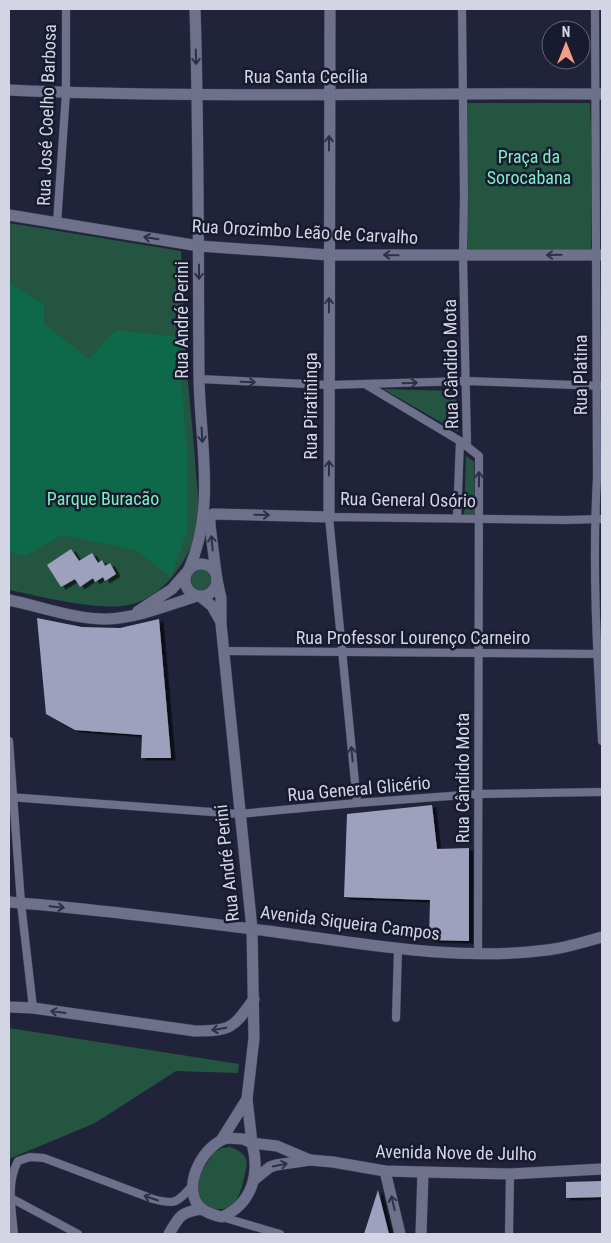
<svg xmlns="http://www.w3.org/2000/svg" width="611" height="1243" font-family="'Roboto Condensed',sans-serif">
	<defs>
		<filter id="shadow"><feDropShadow dx="4.5" dy="2.5" stdDeviation="0" flood-color="#0009"/></filter>
	</defs>
	<rect width="100%" height="100%" fill="#21233a"/>
	<g fill="#245541">
		<polygon points="465,103 590,103 592,155 591,249 468,250"/>
		<path d="M9,223L181,251C183,295 184,339 188,383C191,413 194,444 196,474C198,495 201,517 194,538C186,564 163,594 136,603C105,614 41,596 9,590Z"/>
		<polygon points="383,389 455,391 458,432"/>
		<polygon points="466,456 474,462 475,515 464,516"/>
		<circle cx="201" cy="580" r="11"/>
		<polygon points="9,1028 239,1064 238,1073 176,1071 95,1123 9,1159"/>
		<path d="M230,1147C236,1149 243,1152 246,1159C248,1165 245,1172 244,1178C239,1202 231,1216 204,1206L195,1186L196,1180L214,1152L222,1148Z"/>
	</g>
	<polygon fill="#0e694a" points="9,283 44,305 44,324 89,359 116,330 178,337 187,453 187,530 171,577 136,550 62,535 25,556 9,552"/>
	<g fill="#9da1be" filter="url(#shadow)">
		<polygon points="71,549 79,561 92,553 98,563 102,560 105,566 110,563 116,574 105,581 103,577 95,582 93,578 80,587 75,579 61,587 47,565"/>
		<polygon points="37,618 82,627 120,628 159,619 171,758 141,758 142,735 75,730 46,714"/>
		<polygon points="432,805 437,849 469,848 469,941 429,940 430,900 344,897 347,814"/>
		<polygon points="602,1181 602,1197 566,1198 566,1182"/>
		<polygon points="378,1190 389,1234 364,1234"/>
	</g>
	<g fill="none" stroke-linecap="round" stroke-linejoin="round">
		<g stroke="#3b3c4f" stroke-width="9">
			<g id="street">
				<polyline points="462,9 464,196 463,256 467,446"/>
				<path d="M595,9L597,478C592,565 597,653 602,741"/>
				<polyline points="57,223 66,93 66,9"/>
				<polyline points="199,379 329,385 466,381 602,386"/>
				<polyline points="365,384 460,441 479,456 478,954"/>
				<polyline points="457,518 460,441"/>
				<polyline points="224,651 600,654"/>
				<polyline points="9,741 21,903 33,1008"/>
				<polyline points="9,797 239,814 357,803 477,794 602,792"/>
				<polyline points="357,803 329,517 564,520 602,519"/>
				<polyline points="396,1018 398,949"/>
				<polyline points="9,1197 78,1234"/>
				<polyline points="222,1217 280,1234"/>
				<path d="M14,1234C12,1210 6,1183 18,1161L30,1157L44,1158L153,1199C175,1205 177,1203 192,1186"/>
				<polyline points="509,1234 510,1174"/>
			</g>
		</g>
		<g stroke="#3b3c4f" stroke-width="12">
			<g id="secondary">
				<path d="M9,90C206,99 404,92 602,94"/>
				<polyline points="9,215 199,246 329,255 602,255"/>
				<circle cx="201" cy="580" r="16"/>
				<path d="M189,569C216,508 200,442 199,377C198,254 199,132 195,9"/>
				<polyline points="216,573 210,525 210,518 213,514 329,517 330,9"/>
				<polyline points="217,580 221,598 221,624 252,929 254,1038 247,1099 252,1143 277,1146 310,1160"/>
				<polyline points="201,597 212,606 221,622"/>
				<path d="M9,600C39,606 77,620 107,619C138,618 168,605 197,596"/>
				<polyline points="138,611 172,589 185,574"/>
				<path d="M9,902C95,909 182,920 268,931C360,943 455,962 547,950C565,948 584,942 602,937"/>
				<path d="M9,1007L33,1008L195,1031C232,1031 233,1028 254,999"/>
				<path d="M228,1138L243,1139L252,1143C260,1173 253,1203 222,1217C213,1215 203,1212 198,1205C182,1183 205,1143 228,1138Z"/>
				<polyline points="222,1139 247,1099"/>
				<polyline points="385,1171 400,1234"/>
				<polyline points="255,1179 270,1167 276,1165 310,1160 333,1162 385,1171 423,1172 510,1174 602,1169"/>
				<path d="M169,1234C179,1216 181,1212 202,1209"/>
				<polyline points="421,1234 423,1172"/>
			</g>
		</g>
		<use href="#street" stroke="#6d718b" stroke-width="8"/>
		<use href="#secondary" stroke="#6d718b" stroke-width="11"/>
	</g>
	<defs><path id="oneway-shaft" d="M-6 0H5M1.5-3L5.5 0L1.5 3" fill="none" stroke-width="1.6" stroke-linecap="round" stroke-linejoin="round" transform="scale(1.25)"/></defs>
	<g stroke="#2d3046">
		<use href="#oneway-shaft" transform="translate(196 57) rotate(88)"/>
		<use href="#oneway-shaft" transform="translate(329 143) rotate(-90)"/>
		<use href="#oneway-shaft" transform="translate(151 238) rotate(-171)"/>
		<use href="#oneway-shaft" transform="translate(391 255) rotate(-179)"/>
		<use href="#oneway-shaft" transform="translate(554 255) rotate(179)"/>
		<use href="#oneway-shaft" transform="translate(199 272) rotate(90)"/>
		<use href="#oneway-shaft" transform="translate(329 305) rotate(-90)"/>
		<use href="#oneway-shaft" transform="translate(248 382) rotate(2)"/>
		<use href="#oneway-shaft" transform="translate(410 383) rotate(-2)"/>
		<use href="#oneway-shaft" transform="translate(202 435) rotate(87)"/>
		<use href="#oneway-shaft" transform="translate(329 468) rotate(-90)"/>
		<use href="#oneway-shaft" transform="translate(479 479) rotate(-90)"/>
		<use href="#oneway-shaft" transform="translate(262 515) rotate(1)"/>
		<use href="#oneway-shaft" transform="translate(212 543) rotate(-96)"/>
		<use href="#oneway-shaft" transform="translate(352 754) rotate(-96)"/>
		<use href="#oneway-shaft" transform="translate(57 907) rotate(6)"/>
		<use href="#oneway-shaft" transform="translate(58 1012) rotate(-172)"/>
		<use href="#oneway-shaft" transform="translate(219 1029) rotate(171)"/>
		<use href="#oneway-shaft" transform="translate(280 1165) rotate(-11)"/>
		<use href="#oneway-shaft" transform="translate(151 1198) rotate(-161)"/>
		<use href="#oneway-shaft" transform="translate(393 1203) rotate(-103)"/>
	</g>
	<g text-anchor="middle" stroke-width="5" stroke-linejoin="round" paint-order="stroke">
		<g font-size="18" fill="#d3d5e4" stroke="#181a2f">
			<text x="306" y="83">Rua Santa Cecília</text>
			<text transform="translate(47 115) rotate(-88)" y="6">Rua José Coelho Barbosa</text>
			<text transform="translate(305 232) rotate(3)" y="6">Rua Orozimbo Leão de Carvalho</text>
			<text transform="translate(182 320) rotate(-90)" y="6">Rua André Perini</text>
			<text transform="translate(451 364) rotate(-91)" y="6">Rua Cândido Mota</text>
			<text transform="translate(581 375) rotate(-90)" y="6">Rua Platina</text>
			<text transform="translate(311 406) rotate(-90)" y="6">Rua Piratininga</text>
			<text transform="translate(408 500) rotate(1)" y="6">Rua General Osório</text>
			<text x="413" y="644">Rua Professor Lourenço Carneiro</text>
			<text transform="translate(463 778) rotate(-90)" y="6">Rua Cândido Mota</text>
			<text transform="translate(359 789) rotate(-5)" y="6">Rua General Glicério</text>
			<text transform="translate(227 863) rotate(-96)" y="6">Rua André Perini</text>
			<text transform="translate(350 923) rotate(7)" y="6">Avenida Siqueira Campos</text>
			<text transform="translate(456 1153) rotate(1)" y="6">Avenida Nove de Julho</text>
		</g>
		<g font-size="18" fill="#7fefbf" stroke="#181a2f">
			<text x="529" y="163">Praça da<tspan x="529" dy="21">Sorocabana</tspan></text>
			<text x="103" y="505">Parque Buracão</text>
		</g>
	</g>
	<rect width="611" height="1243" fill="none" stroke="#d3d5e4" stroke-width="20"/>
	<g transform="translate(566 45)"><circle r="24" fill="#181a2f" stroke="#636577"/>
	<path d="M0-4L9 19L0 12L-9 19Z" fill="#f49e87"/>
	<text y="-8" font-size="14" font-weight="bold" text-anchor="middle" fill="#d3d5e4">N</text>
	</g>
</svg>
